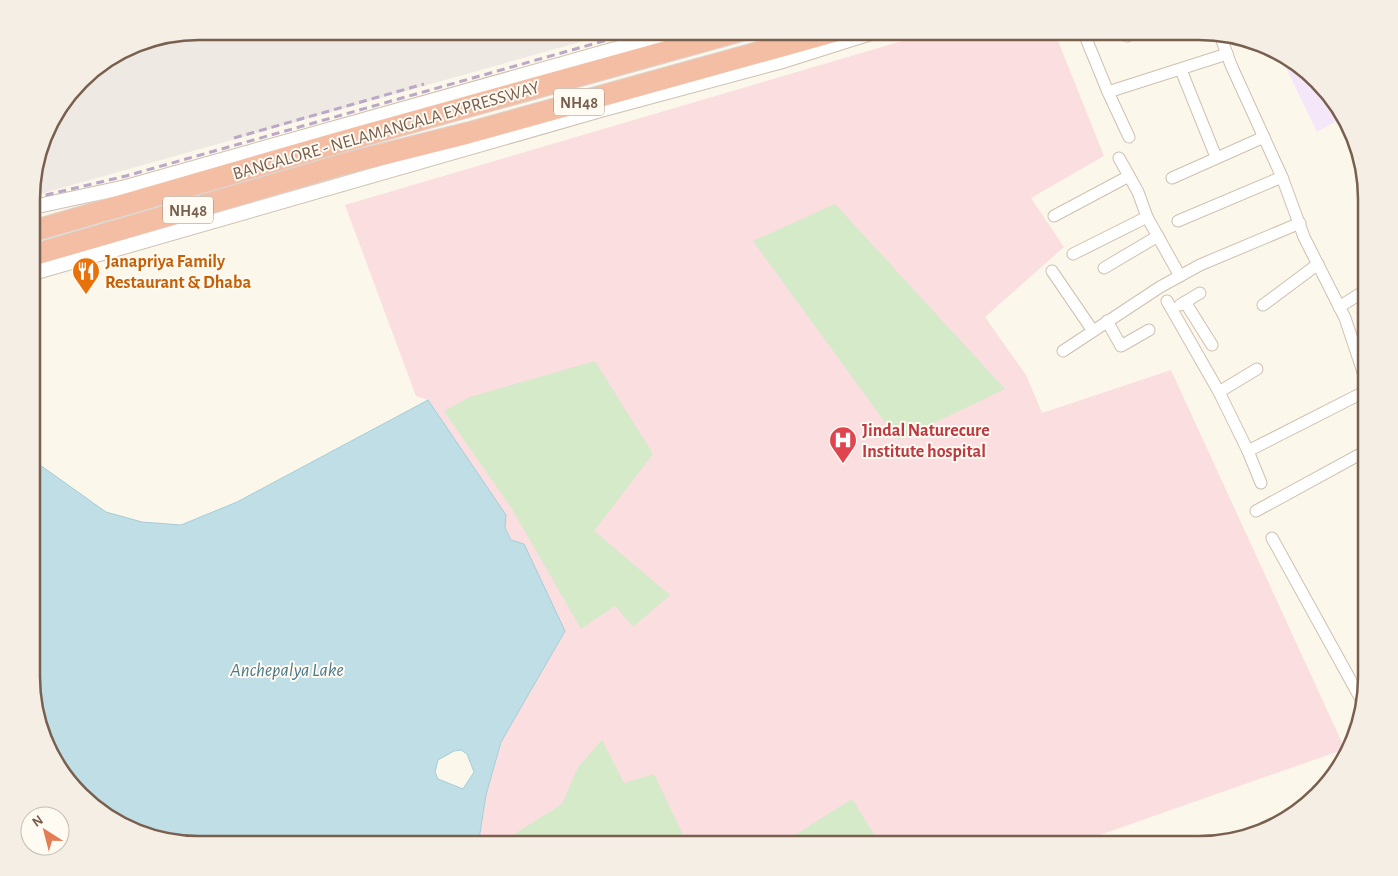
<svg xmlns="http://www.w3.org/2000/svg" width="1398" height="876" font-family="'Alegreya Sans',sans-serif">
	<rect width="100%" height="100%" fill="#fcf7eb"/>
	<polygon fill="#eee9e3" points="199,31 619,31 33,196 33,178 49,125 88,73 135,44"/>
	<polygon fill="#f4e7f9" points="1279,53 1292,59 1345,116 1317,132"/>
	<polygon fill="#fadee0" points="936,31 1054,31 1104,156 1031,198 1064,247 985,317 1026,375 1042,413 1171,370 1345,749 1074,844 478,845 486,796 501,742 565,631 505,528 506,515 428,400 416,396 345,205"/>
	<g fill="#d4eac9">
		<polygon points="835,204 1005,389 898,440 753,241"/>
		<polygon points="595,361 653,454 594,531 670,595 633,627 615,606 581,629 512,509 444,411 470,397"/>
		<polygon points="602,740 624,783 654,774 688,845 497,845 562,804 578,767"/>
		<polygon points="852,799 881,845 779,845"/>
	</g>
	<path fill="#bfdee6" stroke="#a5cdd8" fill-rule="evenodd" d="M428,400L506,515L505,528L511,540L524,544L565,631L501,742L486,795L478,845H199L155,839L106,817L59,770L33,698V460L106,512L142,522L181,525L237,502ZM461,750L467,754L474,772L463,789L438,779L435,772L438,760L454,751Z"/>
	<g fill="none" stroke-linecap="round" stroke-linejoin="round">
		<g stroke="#cfc0b0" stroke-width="13">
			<g id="minor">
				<polyline points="1083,31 1108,92 1227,54"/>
				<polyline points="1220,35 1231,65 1282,177 1304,237 1345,318 1366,381"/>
				<polyline points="1127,36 1138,31"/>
				<polyline points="1181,70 1216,157"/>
				<polyline points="1108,92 1129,137"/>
				<polyline points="1119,158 1138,192 1147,217 1180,276"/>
				<polyline points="1172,178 1264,137"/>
				<polyline points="1054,216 1129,176"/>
				<polyline points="1178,221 1282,177"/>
				<polyline points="1073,254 1147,217"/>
				<polyline points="1104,268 1158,236"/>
				<polyline points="1052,271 1093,331"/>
				<polyline points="1167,301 1219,392 1248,451 1366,391"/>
				<polyline points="1185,302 1212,345"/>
				<polyline points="1180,305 1200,293"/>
				<polyline points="1263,305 1318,264"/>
				<polyline points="1339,307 1366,290"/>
				<polyline points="1107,321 1121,346 1149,330"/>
				<polyline points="1063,351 1160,287 1200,265 1300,223"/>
				<polyline points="1219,392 1257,369"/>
				<polyline points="1248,451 1261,483"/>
				<polyline points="1256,511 1366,451"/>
				<polyline points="1272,538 1362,701"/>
			</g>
		</g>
		<g stroke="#cfc0b0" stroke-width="16">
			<g id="tertiary">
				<polyline points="33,207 126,187 679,31"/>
				<polyline points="33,273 604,109 779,62 877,31"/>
			</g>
		</g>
		<g stroke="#dcd5d1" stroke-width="23">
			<g id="motorway">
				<polyline points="33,231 344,141 740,31"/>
				<polyline points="33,255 344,164 468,133 836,31"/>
			</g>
		</g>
		<use href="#minor" stroke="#fff" stroke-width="11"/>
		<use href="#tertiary" stroke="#fff" stroke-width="14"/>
		<use href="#motorway" stroke="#f4bea4" stroke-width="21"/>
		<g stroke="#bba8c7" stroke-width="3" stroke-dasharray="8 5" stroke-linecap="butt">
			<polyline points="234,138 424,84"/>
			<polyline points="33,198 126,176 639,31"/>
		</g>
	</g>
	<defs>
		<g id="restaurant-pin" transform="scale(1.4375)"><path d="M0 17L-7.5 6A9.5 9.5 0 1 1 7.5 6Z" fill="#e8710a" stroke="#fffaf2"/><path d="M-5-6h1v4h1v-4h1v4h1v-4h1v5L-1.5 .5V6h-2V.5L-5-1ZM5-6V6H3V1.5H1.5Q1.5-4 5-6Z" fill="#fff"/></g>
		<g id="hospital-pin" transform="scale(1.4375)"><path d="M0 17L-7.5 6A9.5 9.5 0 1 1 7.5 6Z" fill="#e0444e" stroke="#fffaf2"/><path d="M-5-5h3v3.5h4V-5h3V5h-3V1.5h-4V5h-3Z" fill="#fff"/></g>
	</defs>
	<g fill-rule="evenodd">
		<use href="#restaurant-pin" x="86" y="271"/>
		<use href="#hospital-pin" x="843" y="440"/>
	</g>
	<g text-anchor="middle" stroke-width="4" stroke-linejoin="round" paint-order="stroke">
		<g fill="#fffaf2" stroke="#a08e7f" stroke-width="1">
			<rect x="554" y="88.5" width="50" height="27" rx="4"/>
			<rect x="163" y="196.5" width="50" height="27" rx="4"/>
		</g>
		<g font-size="16" font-weight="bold" fill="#785f4e">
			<text x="579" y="108">NH48</text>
			<text x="188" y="216">NH48</text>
		</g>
		<g font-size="18" fill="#785f4e" stroke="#fffaf2">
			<text transform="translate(386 130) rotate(-16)" y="6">BANGALORE - NELAMANGALA EXPRESSWAY</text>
		</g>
		<g font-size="18" font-weight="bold" fill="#c56008" stroke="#fffaf2" text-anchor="start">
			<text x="105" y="267">Janapriya Family<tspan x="105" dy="21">Restaurant &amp; Dhaba</tspan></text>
		</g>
		<g font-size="18" font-weight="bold" fill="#be3a42" stroke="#fffaf2" text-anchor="start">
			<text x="862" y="436">Jindal Naturecure<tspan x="862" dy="21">Institute hospital</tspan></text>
		</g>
		<g font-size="19" font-style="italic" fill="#477a8a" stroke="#fffaf2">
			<text x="287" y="676">Anchepalya Lake</text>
		</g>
	</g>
	<path d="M0 0H1398V876H0ZM199 40H1199A159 159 0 0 1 1358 199V677A159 159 0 0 1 1199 836H199A159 159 0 0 1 40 677V199A159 159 0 0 1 199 40Z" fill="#f4eee5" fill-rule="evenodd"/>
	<path fill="none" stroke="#785f4e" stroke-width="2.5" d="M199 40H1199A159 159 0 0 1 1358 199V677A159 159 0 0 1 1199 836H199A159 159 0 0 1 40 677V199A159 159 0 0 1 199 40Z"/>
	<g transform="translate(45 831) rotate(324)"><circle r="24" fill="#fffaf2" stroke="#c9bcb0"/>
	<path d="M0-4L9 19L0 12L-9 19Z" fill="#e27d54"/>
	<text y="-8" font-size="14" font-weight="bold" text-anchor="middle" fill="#785f4e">N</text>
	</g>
</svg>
